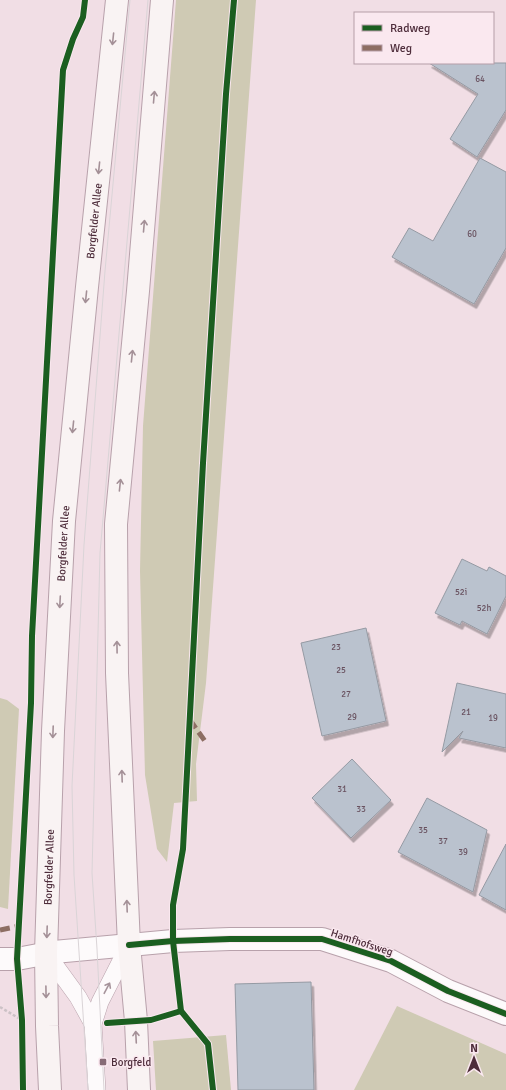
<svg xmlns="http://www.w3.org/2000/svg" width="506" height="1090" font-family="Signika,sans-serif">
	<defs>
		<filter id="shadow"><feDropShadow dx="2.5" dy="4.5" stdDeviation="0" flood-color="#0004"/></filter>
	</defs>
	<rect width="100%" height="100%" fill="#f1dee5"/>
	<g fill="#cfcab4">
		<polygon points="176,0 256,0 206,683 196,764 197,801 174,803 167,862 157,849 145,775 140,571 143,426"/>
		<polygon points="0,698 7,700 19,709 8,909 0,907"/>
		<polygon points="397,1006 506,1054 506,1090 354,1090"/>
		<polygon points="226,1035 231,1090 156,1090 153,1041"/>
	</g>
	<g fill="#bac2ce" stroke="#959aa3" filter="url(#shadow)">
		<polygon points="429,63 506,63 506,110 477,157 450,139 478,94"/>
		<polygon points="480,158 506,172 506,248 474,304 392,257 409,228 433,241"/>
		<polygon points="462,559 487,571 489,567 506,576 506,596 487,634 462,621 460,625 435,613"/>
		<polygon points="366,628 386,721 322,736 301,643"/>
		<polygon points="457,683 506,694 506,748 459,738 463,731 442,752"/>
		<polygon points="352,759 391,800 351,838 312,798"/>
		<polygon points="427,798 487,830 473,892 398,852"/>
		<polygon points="506,844 506,910 479,895"/>
		<polygon points="311,982 314,1090 238,1090 235,984"/>
	</g>
	<g fill="none" stroke-linecap="round" stroke-linejoin="round">
		<g stroke="#b8a1ab" stroke-width="18">
			<g id="lane">
				<polyline points="46,953 78,997 93,1024"/>
				<polyline points="97,1090 93,1024 100,1002 129,945"/>
			</g>
		</g>
		<g stroke="#b8a1ab" stroke-width="24">
			<polyline id="street" points="0,959 17,959 54,952 173,941 230,939 322,939 391,961 448,991 506,1014"/>
		</g>
		<g stroke="#b8a1ab" stroke-width="24">
			<g id="secondary">
				<path id="s1" d="M50,1090L47,1026L46,953L53,731L64,521L87,287L117,0"/>
				<polyline points="139,1090 136,1021 129,945 117,673 116,524 138,291 162,0"/>
			</g>
		</g>
		<g stroke="#ccc2c6" stroke-width="2.5" stroke-dasharray="3 2" stroke-linecap="butt">
			<polyline points="173,914 173,905 183,849 203,463 226,94 234,0"/>
			<polyline points="176,967 181,1011 208,1044 213,1090"/>
			<polyline points="0,1007 20,1019"/>
			<polyline points="162,1017 181,1011"/>
		</g>
		<use href="#lane" stroke="#fdfafb" stroke-width="17"/>
		<use href="#street" stroke="#fdfafb" stroke-width="22"/>
		<use href="#secondary" stroke="#f9f3f3" stroke-width="22"/>
		<g stroke="#dad4d7" stroke-width="1">
			<polyline points="88,1090 74,875 72,786 84,545 105,271 130,0"/>
			<polyline points="104,1090 97,949 92,873 100,553 148,0"/>
		</g>
		<g stroke="#8d6e63" stroke-width="5" stroke-dasharray="10 5" stroke-linecap="butt">
			<polyline points="190,720 207,744"/>
			<polyline points="0,930 19,926"/>
		</g>
		<g stroke="#fae8ef" stroke-width="8">
			<g id="cycleway">
				<polyline points="129,945 173,941 230,939 322,939 391,961 448,991 506,1014"/>
				<polyline points="107,1023 151,1020 181,1011"/>
				<polyline points="23,1090 22,1020 17,959 31,703 32,636 63,70 73,39 83,17 85,0"/>
				<polyline points="213,1090 208,1044 181,1011 173,941 173,905 183,849 203,463 226,94 234,0"/>
			</g>
		</g>
		<use href="#cycleway" stroke="#1b5e20" stroke-width="6"/>
	</g>
	<defs><path id="oneway-shaft" d="M-6 0H5M1.5-3L5.5 0L1.5 3" fill="none" stroke-width="1.6" stroke-linecap="round" stroke-linejoin="round"/></defs>
	<g stroke="#a49097">
		<use href="#oneway-shaft" transform="translate(113 39) rotate(96)"/>
		<use href="#oneway-shaft" transform="translate(154 97) rotate(-85)"/>
		<use href="#oneway-shaft" transform="translate(99 168) rotate(96)"/>
		<use href="#oneway-shaft" transform="translate(144 226) rotate(-85)"/>
		<use href="#oneway-shaft" transform="translate(86 297) rotate(96)"/>
		<use href="#oneway-shaft" transform="translate(132 356) rotate(-84)"/>
		<use href="#oneway-shaft" transform="translate(73 427) rotate(96)"/>
		<use href="#oneway-shaft" transform="translate(120 485) rotate(-84)"/>
		<use href="#oneway-shaft" transform="translate(60 602) rotate(93)"/>
		<use href="#oneway-shaft" transform="translate(117 647) rotate(-91)"/>
		<use href="#oneway-shaft" transform="translate(53 732) rotate(92)"/>
		<use href="#oneway-shaft" transform="translate(122 776) rotate(-92)"/>
		<use href="#oneway-shaft" transform="translate(127 906) rotate(-92)"/>
		<use href="#oneway-shaft" transform="translate(47 932) rotate(92)"/>
		<use href="#oneway-shaft" transform="translate(46 992) rotate(89)"/>
		<use href="#oneway-shaft" transform="translate(136 1037) rotate(-93)"/>
	</g>
	<use stroke="#a6949b" href="#oneway-shaft" transform="translate(107 988) rotate(-62)"/>
	<rect fill="#876b76" stroke="#fae8ef" stroke-width="1.5" x="99" y="1058" width="8" height="8" rx="2"/>
	<g text-anchor="middle" stroke-width="3" stroke-linejoin="round" paint-order="stroke">
		<g font-size="9" fill="#695260">
			<text x="480" y="82">64</text>
			<text x="472" y="237">60</text>
			<text x="461" y="595">52i</text>
			<text x="484" y="611">52h</text>
			<text x="336" y="650">23</text>
			<text x="341" y="673">25</text>
			<text x="346" y="697">27</text>
			<text x="466" y="715">21</text>
			<text x="352" y="720">29</text>
			<text x="493" y="721">19</text>
			<text x="342" y="792">31</text>
			<text x="361" y="812">33</text>
			<text x="423" y="833">35</text>
			<text x="443" y="844">37</text>
			<text x="463" y="855">39</text>
		</g>
		<g font-size="11" fill="#4e2d3b" stroke="#fae8ef">
			<text dy="4" stroke="none"><textPath href="#s1" startOffset="871">Borgfelder Allee</textPath></text>
			<text dy="4" stroke="none"><textPath href="#s1" startOffset="547">Borgfelder Allee</textPath></text>
			<text dy="4" stroke="none"><textPath href="#s1" startOffset="223">Borgfelder Allee</textPath></text>
			<text transform="translate(362 942) rotate(18)" y="4">Hamfhofsweg</text>
		</g>
		<g font-size="11" fill="#4e2d3b" stroke="#fae8ef" text-anchor="start">
			<text x="111" y="1066">Borgfeld</text>
		</g>
	</g>
	<rect x="354" y="12" width="140" height="52" fill="#fae8ef" stroke="#b59da7"/>
	<rect x="362" y="25" width="20" height="6" fill="#1b5e20" stroke="#b59da7"/>
	<text x="390" y="32" font-size="12" fill="#4e2d3b">Radweg</text>
	<rect x="362" y="45" width="20" height="6" fill="#8d6e63" stroke="#b59da7"/>
	<text x="390" y="52" font-size="12" fill="#4e2d3b">Weg</text>
	<g transform="translate(474 1058)" stroke="#fae8ef" stroke-width="3" paint-order="stroke">
	<path d="M0-3L7 15L0 10L-7 15Z" fill="#4e2d3b"/>
	<text y="-6" font-size="11" font-weight="bold" text-anchor="middle" fill="#4e2d3b">N</text>
	</g>
</svg>
